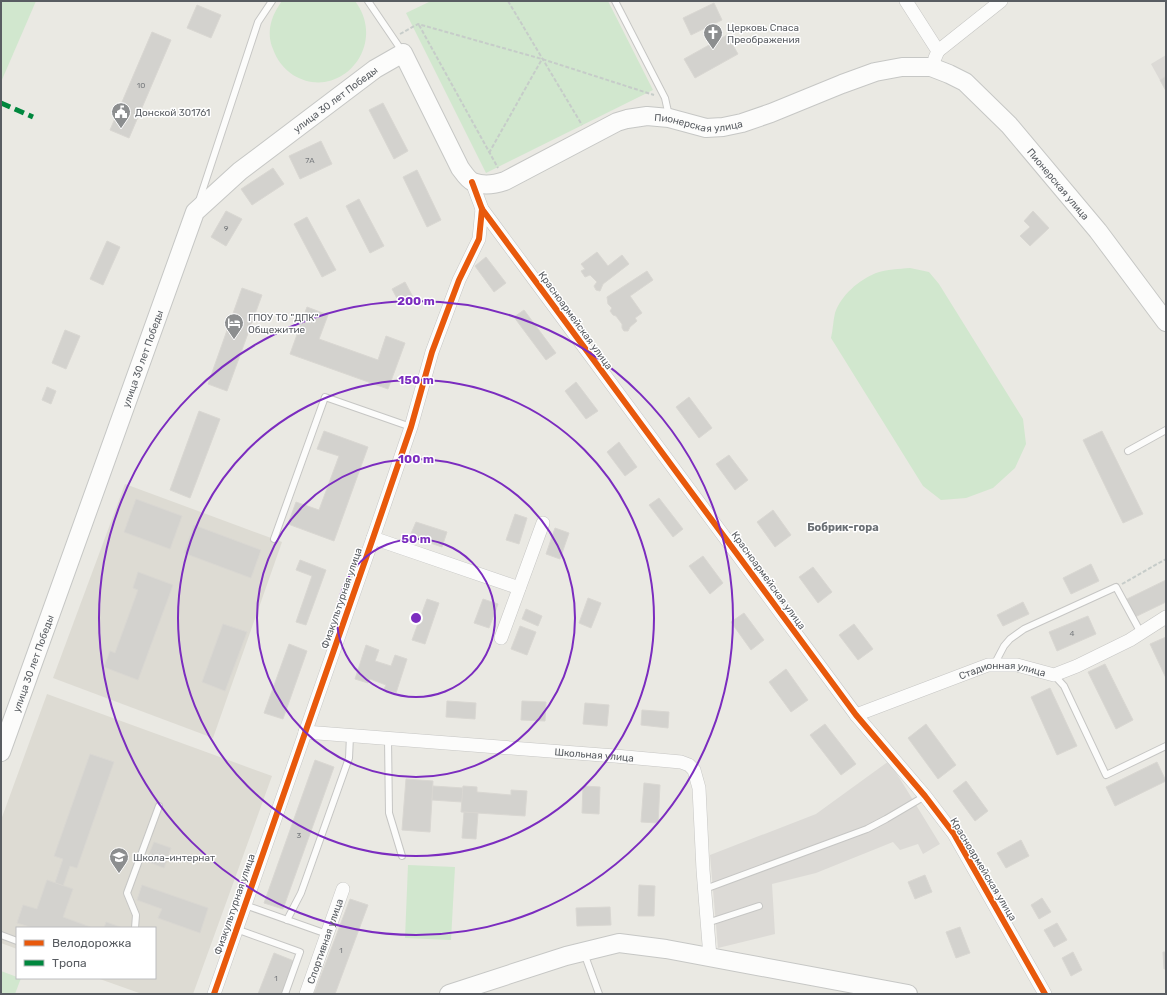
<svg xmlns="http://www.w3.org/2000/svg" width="1167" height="995" font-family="Rubik,sans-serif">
	<rect width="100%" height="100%" fill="#eae9e3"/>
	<g fill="#dcdad6">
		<polygon points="1166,55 1166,91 1151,64"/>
		<polygon points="889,761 940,844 923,854 918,844 900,850 893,842 816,873 772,884 775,934 718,948 710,855 816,814"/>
	</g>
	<g fill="#dddbd3">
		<polygon points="125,484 282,542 213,738 53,678"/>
		<polygon points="47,694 272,776 193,994 142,994 97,978 155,978 155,928 17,928 17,949 1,943 1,820"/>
	</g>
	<g fill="#d1e7ce">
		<polygon points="1,1 36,1 1,82"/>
		<path d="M282,1H355C389,46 339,103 293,75C283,68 277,60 273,49C266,32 271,16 282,1Z"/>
		<polygon points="431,1 608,1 653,90 486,173 406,13"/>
		<path d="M910,268L929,272L939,284L1023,419L1026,444L1015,468L993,488L966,498L941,500L923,486L831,338C833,330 833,321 835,313C841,295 859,280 876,273C887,269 899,269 910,268Z"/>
		<polygon points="408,865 455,867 451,940 405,938"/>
		<polygon points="1,971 17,977 17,978 21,978 15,994 1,994"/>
	</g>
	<g fill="#d3d2ce" stroke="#d9d7d2">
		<polygon points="714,3 722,20 691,35 683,18"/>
		<polygon points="197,5 221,15 211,38 187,28"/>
		<polygon points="152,32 171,40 129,138 110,130"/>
		<polygon points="727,35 738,54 695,78 684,59"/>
		<polygon points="1166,76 1166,91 1160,80"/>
		<polygon points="383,103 408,151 394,159 369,110"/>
		<polygon points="321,141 332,164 300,179 289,156"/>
		<polygon points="273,168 284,184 252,205 241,189"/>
		<polygon points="417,170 441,220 427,227 403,177"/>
		<polygon points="359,199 384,246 370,253 346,206"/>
		<polygon points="226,211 242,219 226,246 211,237"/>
		<polygon points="1033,211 1049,228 1030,246 1020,236 1030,227 1024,221"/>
		<polygon points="307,217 336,270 322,277 294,224"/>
		<polygon points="107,241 120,247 103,285 90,279"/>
		<polygon points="597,252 608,266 622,255 629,264 603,284 600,291 596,290 594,286 597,282 590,275 585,277 581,271 585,269 581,264"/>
		<polygon points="486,257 506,283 494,292 475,266"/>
		<polygon points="647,271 653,280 630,296 642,313 635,318 637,321 630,327 628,331 624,331 622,328 622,324 616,316 613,315 610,311 612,308 608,304 607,297"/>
		<polygon points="405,282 413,297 400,304 392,289"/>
		<polygon points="242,288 262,295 227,391 208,384"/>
		<polygon points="307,307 328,315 319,339 378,360 386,336 405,343 388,389 290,354"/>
		<polygon points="524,310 556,353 546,360 514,317"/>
		<polygon points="65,330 80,336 66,369 52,363"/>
		<polygon points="576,382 598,411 586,419 565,391"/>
		<polygon points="47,387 56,391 51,404 42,400"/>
		<polygon points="689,397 712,428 699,438 676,407"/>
		<polygon points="199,411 220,419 190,498 170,490"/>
		<polygon points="324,431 368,447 334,541 288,524 296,502 319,510 339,456 317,449"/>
		<polygon points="1102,431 1143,514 1123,523 1083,440"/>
		<polygon points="619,442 637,467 625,476 607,452"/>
		<polygon points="729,455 748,480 735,490 716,464"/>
		<polygon points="659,498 683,529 673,537 649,505"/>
		<polygon points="136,499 182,516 170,549 124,532"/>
		<polygon points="773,510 791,535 775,547 757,522"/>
		<polygon points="515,514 527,518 519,544 506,540"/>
		<polygon points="416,522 447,532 442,547 410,536"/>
		<polygon points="194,525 261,550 251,578 184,553"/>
		<polygon points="555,528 569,533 560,559 546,554"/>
		<polygon points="703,556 723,583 710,594 689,566"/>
		<polygon points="300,560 326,570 306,625 296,622 312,576 296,570"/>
		<polygon points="1091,564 1099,581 1071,594 1063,578"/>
		<polygon points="813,567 832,592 818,603 799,577"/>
		<polygon points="138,572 173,585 138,680 104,667 110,651 115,653 138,590 133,588"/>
		<polygon points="1166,580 1166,602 1135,617 1127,599"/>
		<polygon points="588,598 601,603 591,628 579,623"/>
		<polygon points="427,599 439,603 425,644 412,640"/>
		<polygon points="483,599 498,604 489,628 474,623"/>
		<polygon points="1023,602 1029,614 1003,626 997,615"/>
		<polygon points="526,609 542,616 538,626 522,619"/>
		<polygon points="744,613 764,640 751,650 731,622"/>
		<polygon points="1088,616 1096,634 1057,651 1049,632"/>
		<polygon points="223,624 247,632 225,691 202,682"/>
		<polygon points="854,624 873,649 858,660 839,635"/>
		<polygon points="520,626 536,632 527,655 511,649"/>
		<polygon points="1166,637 1166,678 1150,644"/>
		<polygon points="289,644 307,651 283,719 264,713"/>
		<polygon points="366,645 379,650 375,661 391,666 395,655 407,659 396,693 384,689 386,685 370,679 368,683 355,679"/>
		<polygon points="1105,664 1133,720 1116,729 1088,672"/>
		<polygon points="786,669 808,700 791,712 769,682"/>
		<polygon points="1050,688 1077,746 1057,755 1031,697"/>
		<polygon points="447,701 476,703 475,719 446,717"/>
		<polygon points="522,701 546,702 545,721 521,720"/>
		<polygon points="585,703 609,705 607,726 583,724"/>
		<polygon points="642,710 669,712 668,728 641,725"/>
		<polygon points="825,724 856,764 841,775 810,735"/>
		<polygon points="926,724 956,765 938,779 908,738"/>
		<polygon points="90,754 114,762 77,868 70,866 63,886 55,883 63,859 54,856"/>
		<polygon points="315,760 334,767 283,909 264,903"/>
		<polygon points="1157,762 1166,781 1115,806 1106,787"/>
		<polygon points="406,779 433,781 430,832 402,830"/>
		<polygon points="966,781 988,811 975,821 953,791"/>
		<polygon points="644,783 660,785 658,823 641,822"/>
		<polygon points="433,786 463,788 462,802 432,800"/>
		<polygon points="463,786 477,787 477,792 511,795 511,790 527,791 525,816 461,812"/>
		<polygon points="583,786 600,787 599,814 582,813"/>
		<polygon points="464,812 478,813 476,839 462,838"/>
		<polygon points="1021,840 1029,856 1006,868 997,853"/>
		<polygon points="154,842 171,848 164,868 146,861"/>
		<polygon points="925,875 932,892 915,899 908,882"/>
		<polygon points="47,880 73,889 63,917 93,928 33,928 17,923 23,905 37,909"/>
		<polygon points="142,885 208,908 200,933 158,918 162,909 137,900"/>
		<polygon points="639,885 655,886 654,916 638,916"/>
		<polygon points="1042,898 1051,912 1039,919 1031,905"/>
		<polygon points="350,899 368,905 335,994 314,994"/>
		<polygon points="610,907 611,925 577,926 576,908"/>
		<polygon points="106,922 123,928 104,928"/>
		<polygon points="1057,923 1067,940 1054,947 1044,930"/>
		<polygon points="960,927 970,953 956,958 946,932"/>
		<polygon points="1073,952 1082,970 1071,976 1062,958"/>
		<polygon points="1163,952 1166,952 1166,969 1164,969"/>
		<polygon points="274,953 294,961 282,994 258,994"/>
	</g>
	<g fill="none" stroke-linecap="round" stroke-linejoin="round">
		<g stroke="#c6c6c4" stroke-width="8">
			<g id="lane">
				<polyline points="368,1 402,51"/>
				<polyline points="615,1 665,98 669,116"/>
				<polyline points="199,201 258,22 272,1"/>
				<polyline points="1128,451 1166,430"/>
				<polyline points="274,539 325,397 411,427"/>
				<polyline points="994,665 1004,646 1010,639 1024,629 1116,587 1141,633"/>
				<polyline points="1054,675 1064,686 1106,775 1166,746"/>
				<polyline points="388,739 389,813 402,856"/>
				<polyline points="705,889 867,829 886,819 925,796"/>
				<polyline points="245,905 327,934"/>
				<polyline points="287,920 301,893 349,758 350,736"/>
				<polyline points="707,923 759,906"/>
				<polyline points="135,928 136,915 127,893 159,806"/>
				<polyline points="236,929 300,952 285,994"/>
				<polyline points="1,935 17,941"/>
				<polyline points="584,953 599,994"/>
			</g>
		</g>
		<g stroke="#c6c6c4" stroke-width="14">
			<g id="street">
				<polyline points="906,1 938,51 935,58"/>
				<polyline points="938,51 1001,1"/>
				<polyline points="472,182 482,209 856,715 925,796 954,834 1045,994"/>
				<polyline points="373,538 519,588"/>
				<polyline points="501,638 543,523"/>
				<path id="s1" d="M856,715L988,665H1017L1054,675L1077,666L1130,640L1166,617"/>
				<path id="s2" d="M305,732L615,756L681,762L689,765L694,770L699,788L703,870L710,957"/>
				<polyline points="214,994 373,538 411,427 432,352 459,280 479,239 482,209"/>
				<path id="s3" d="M306,994L343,889"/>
			</g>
		</g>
		<g stroke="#c6c7c5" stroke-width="20">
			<g id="secondary">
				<path id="s4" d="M1,752L195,212L240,171L375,69L403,53L460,168C463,172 468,180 473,182C483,186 496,184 505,181L617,122L627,119L647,116L669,118L706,128L723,127L742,123L771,113L842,84L875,72L902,67H931L949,74L965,82L1009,125L1098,231L1166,322"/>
				<polyline points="449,994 566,956 619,943 666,949 908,994"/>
			</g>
		</g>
		<g stroke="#c6ccc9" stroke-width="2" stroke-dasharray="4 2" stroke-linecap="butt">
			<polyline points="508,1 582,125"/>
			<polyline points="419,25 498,168"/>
			<polyline points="400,34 418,24 542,59 654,95"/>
			<polyline points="489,153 542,59"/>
			<polyline points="1122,584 1166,559"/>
		</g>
		<use href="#lane" stroke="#fcfcfb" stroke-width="6"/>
		<use href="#street" stroke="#fcfcfb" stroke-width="13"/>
		<use href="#secondary" stroke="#fcfcfb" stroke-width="18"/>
		<polyline stroke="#00873e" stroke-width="5" stroke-dasharray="10 5" stroke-linecap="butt" points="1,103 33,117"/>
		<g stroke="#fff" stroke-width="8">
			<g id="cycleway">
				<polyline points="472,182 482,209 856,715 925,796 954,834 1045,994"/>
				<polyline points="214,994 373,538 411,427 432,352 459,280 479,239 482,209"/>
			</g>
		</g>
		<use href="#cycleway" stroke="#e8590c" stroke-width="6"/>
	</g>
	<g fill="none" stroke="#7b2cbf" stroke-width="2">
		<circle cx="416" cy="618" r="79"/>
		<circle cx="416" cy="618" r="159"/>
		<circle cx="416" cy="618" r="238"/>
		<circle cx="416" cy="618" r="317"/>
	</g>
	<defs>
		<g id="church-pin" transform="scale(1)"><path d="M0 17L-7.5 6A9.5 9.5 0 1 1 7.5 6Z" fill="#8c8e8f" stroke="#fff"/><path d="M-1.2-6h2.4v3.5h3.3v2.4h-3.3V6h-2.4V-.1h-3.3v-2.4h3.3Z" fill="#fff"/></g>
		<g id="civic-pin" transform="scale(1)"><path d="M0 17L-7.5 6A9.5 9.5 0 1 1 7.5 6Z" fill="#8c8e8f" stroke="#fff"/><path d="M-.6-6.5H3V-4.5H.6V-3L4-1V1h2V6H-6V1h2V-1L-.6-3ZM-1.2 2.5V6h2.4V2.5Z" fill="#fff"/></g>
		<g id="hotel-pin" transform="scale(1)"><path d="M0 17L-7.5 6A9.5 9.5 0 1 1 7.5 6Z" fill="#8c8e8f" stroke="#fff"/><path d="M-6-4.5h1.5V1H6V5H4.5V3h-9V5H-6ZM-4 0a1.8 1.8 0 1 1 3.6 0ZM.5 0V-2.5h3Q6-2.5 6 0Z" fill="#fff"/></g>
		<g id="school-pin" transform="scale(1)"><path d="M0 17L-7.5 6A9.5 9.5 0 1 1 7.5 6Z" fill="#8c8e8f" stroke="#fff"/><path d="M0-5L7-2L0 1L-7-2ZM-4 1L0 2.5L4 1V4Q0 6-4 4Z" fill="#fff"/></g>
	</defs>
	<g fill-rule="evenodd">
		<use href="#church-pin" x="713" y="33"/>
		<use href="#civic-pin" x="121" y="112"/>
		<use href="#hotel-pin" x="234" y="323"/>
		<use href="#school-pin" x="119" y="857"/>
	</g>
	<g text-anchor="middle" stroke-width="3" stroke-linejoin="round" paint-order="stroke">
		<g font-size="8" fill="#787b7e">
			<text x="141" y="88">10</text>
			<text x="310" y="163">7А</text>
			<text x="226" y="231">9</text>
			<text x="1072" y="636">4</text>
			<text x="299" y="838">3</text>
			<text x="341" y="953">1</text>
			<text x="276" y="981">1</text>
		</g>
		<g font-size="10" fill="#595d62" stroke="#fff" text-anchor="start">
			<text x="727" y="31">Церковь Спаса<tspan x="727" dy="12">Преображения</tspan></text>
			<text x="135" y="116">Донской 301761</text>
			<text x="248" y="321">ГПОУ ТО "ДПК"<tspan x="248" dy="12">Общежитие</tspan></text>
			<text x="133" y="861">Школа-интернат</text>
		</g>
		<g font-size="10" fill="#595d62" stroke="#fff">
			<text dy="4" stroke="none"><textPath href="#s4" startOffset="754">улица 30 лет Победы</textPath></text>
			<text dy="4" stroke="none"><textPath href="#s4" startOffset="1226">Пионерская улица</textPath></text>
			<text dy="4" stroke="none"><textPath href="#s4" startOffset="1645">Пионерская улица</textPath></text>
			<text transform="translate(576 320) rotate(54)" y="4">Красноармейская улица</text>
			<text dy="4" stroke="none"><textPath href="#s4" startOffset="418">улица 30 лет Победы</textPath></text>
			<text transform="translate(769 580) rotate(54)" y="4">Красноармейская улица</text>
			<text transform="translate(341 598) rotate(-71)" y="4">Физкультурная улица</text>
			<text dy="4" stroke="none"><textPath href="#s4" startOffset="94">улица 30 лет Победы</textPath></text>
			<text dy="4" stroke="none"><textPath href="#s1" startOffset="155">Стадионная улица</textPath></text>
			<text dy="4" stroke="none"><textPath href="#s2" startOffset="290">Школьная улица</textPath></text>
			<text transform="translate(984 869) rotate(59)" y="4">Красноармейская улица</text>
			<text transform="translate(234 904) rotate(-71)" y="4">Физкультурная улица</text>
			<text dy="4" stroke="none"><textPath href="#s3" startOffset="56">Спортивная улица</textPath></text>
		</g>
		<g font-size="11" font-weight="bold" fill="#6a6f74" stroke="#fff">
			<text x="843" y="531">Бобрик-гора</text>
		</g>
	</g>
	<circle cx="416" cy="618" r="6" fill="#7b2cbf" stroke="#fff" stroke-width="2"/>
	<g font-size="12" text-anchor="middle" font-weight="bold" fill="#7b2cbf" stroke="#fff" stroke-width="3" stroke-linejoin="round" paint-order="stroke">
		<text x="416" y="305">200 m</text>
		<text x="416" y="384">150 m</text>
		<text x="416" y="463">100 m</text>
		<text x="416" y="543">50 m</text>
	</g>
	<rect width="1167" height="995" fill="none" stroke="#595d62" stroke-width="4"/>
	<rect x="16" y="927" width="140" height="52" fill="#ffffff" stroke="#bdbec0"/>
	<rect x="24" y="940" width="20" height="6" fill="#e8590c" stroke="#bdbec0"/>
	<text x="52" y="947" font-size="12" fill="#595d62">Велодорожка</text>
	<rect x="24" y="960" width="20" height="6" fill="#00873e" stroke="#bdbec0"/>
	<text x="52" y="967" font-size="12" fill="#595d62">Тропа</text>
</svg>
